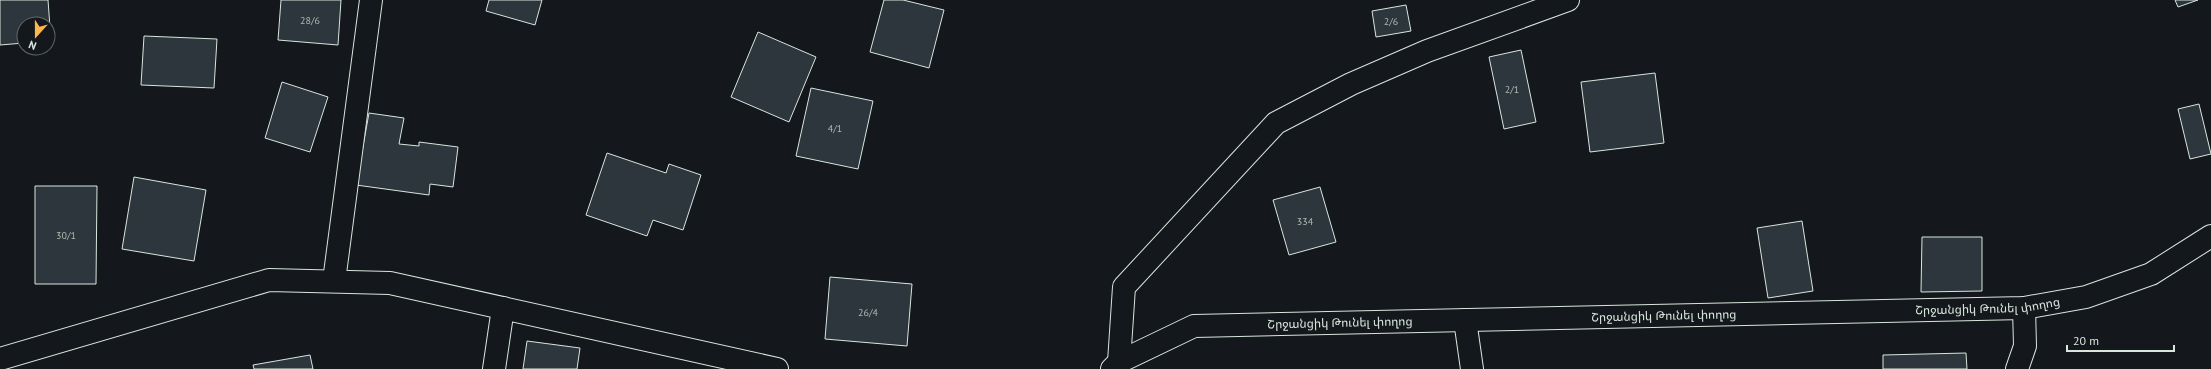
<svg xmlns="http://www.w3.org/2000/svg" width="2211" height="369" font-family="'PT Sans','Noto Sans Armenian',sans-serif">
	<rect width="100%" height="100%" fill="#14181c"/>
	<g fill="#2c363c" stroke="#d8e6dc">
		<polygon points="0,0 48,0 51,41 48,41 48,24 24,24 24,43 0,45"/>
		<polygon points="281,0 341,0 338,45 278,40"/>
		<polygon points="489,0 542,0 535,25 486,11"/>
		<polygon points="884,0 903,0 944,10 929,68 870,52"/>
		<polygon points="2175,0 2198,0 2178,7"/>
		<polygon points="1406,5 1411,31 1376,37 1372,11"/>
		<polygon points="758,32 816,57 789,122 731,97"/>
		<polygon points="144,36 217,39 214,88 141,85"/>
		<polygon points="1521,50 1536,122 1504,129 1489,57"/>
		<polygon points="1655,73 1664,143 1590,152 1581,82"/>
		<polygon points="282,82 328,97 310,152 265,138"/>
		<polygon points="811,88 873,101 858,169 796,156"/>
		<polygon points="2199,104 2211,154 2190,159 2178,109"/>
		<polygon points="369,113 404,118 399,144 419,146 419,142 458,147 453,187 430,184 429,195 356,185"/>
		<polygon points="607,153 666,173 669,164 701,175 683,230 653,220 647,236 586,215"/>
		<polygon points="134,177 206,190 194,261 122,249"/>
		<polygon points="35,186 97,186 96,284 35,284"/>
		<polygon points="1320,187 1336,242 1289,255 1273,200"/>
		<polygon points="1802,221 1813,291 1768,298 1757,228"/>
		<polygon points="1922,237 1982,237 1982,291 1921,292"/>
		<polygon points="830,277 912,284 907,346 825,339"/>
		<polygon points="527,341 580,348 577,369 523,369"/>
		<polygon points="1966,353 1967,369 1883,369 1883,355"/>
		<polygon points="310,355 313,369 254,369 253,365"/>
	</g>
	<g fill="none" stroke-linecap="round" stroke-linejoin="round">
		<g stroke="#d8e6dc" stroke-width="24">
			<g id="minor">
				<polyline points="334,281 371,0"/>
				<polyline points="1465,320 1472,369"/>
				<polyline points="0,359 269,280 390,283 777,369"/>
				<polyline points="1119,362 1124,287 1276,123 1351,84 1427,51 1568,0"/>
				<polyline points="494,369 503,308"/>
				<path id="s1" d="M1112,369L1119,362L1194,326L2024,308L2086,297L2151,274L2211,236"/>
				<polyline points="2017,369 2025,346 2024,308"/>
			</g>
		</g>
		<use href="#minor" stroke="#14181c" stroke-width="22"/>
	</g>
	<g text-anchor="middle" stroke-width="3" stroke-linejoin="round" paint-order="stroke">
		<g font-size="10" fill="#adbab4">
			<text x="310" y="24">28/6</text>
			<text x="1391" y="25">2/6</text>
			<text x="1512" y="93">2/1</text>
			<text x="835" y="132">4/1</text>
			<text x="1305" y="225">334</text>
			<text x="66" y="239">30/1</text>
			<text x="868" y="316">26/4</text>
		</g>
		<g font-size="12" fill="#d8e6dc" stroke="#14181c">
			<text dy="4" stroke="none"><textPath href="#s1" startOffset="887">Շրջանցիկ Թունել փողոց</textPath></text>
			<text dy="4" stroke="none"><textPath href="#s1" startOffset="563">Շրջանցիկ Թունել փողոց</textPath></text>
			<text dy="4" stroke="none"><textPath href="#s1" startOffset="239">Շրջանցիկ Թունել փողոց</textPath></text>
		</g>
	</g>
	<g transform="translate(36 36) rotate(201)"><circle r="19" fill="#14181c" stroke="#626a69"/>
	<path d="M0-3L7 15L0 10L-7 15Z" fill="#ffb74d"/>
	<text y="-6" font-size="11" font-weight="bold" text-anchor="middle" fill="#d8e6dc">N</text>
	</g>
	<path d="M2067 345v6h107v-6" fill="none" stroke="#d8e6dc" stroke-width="2"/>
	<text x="2073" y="345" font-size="12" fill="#d8e6dc" stroke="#14181c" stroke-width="3" paint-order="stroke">20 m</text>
</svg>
